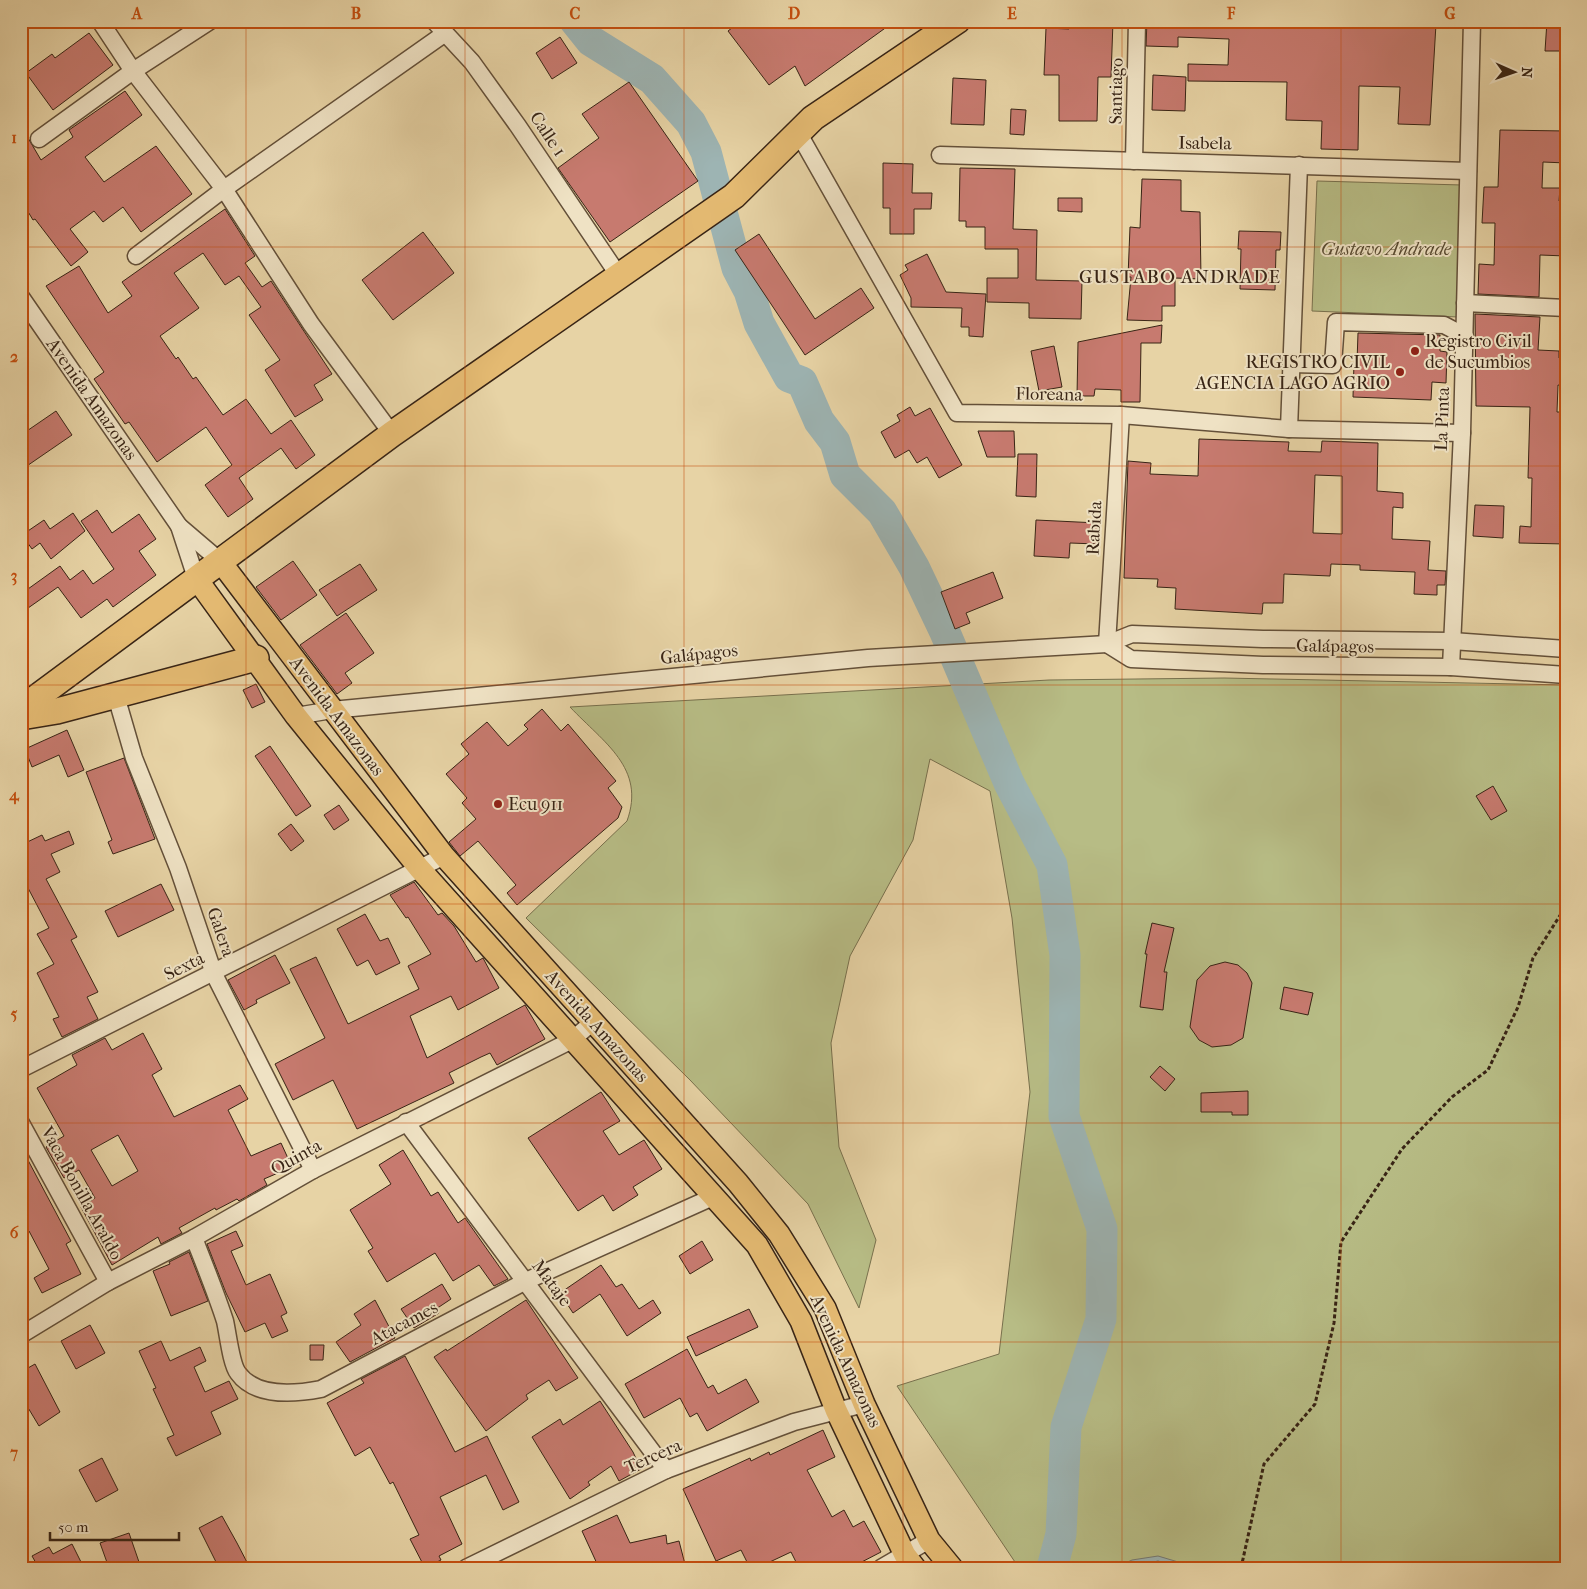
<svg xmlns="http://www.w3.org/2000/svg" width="1587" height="1589" font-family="'IM FELL French Canon',serif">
	<rect width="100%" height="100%" fill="#e7d3a5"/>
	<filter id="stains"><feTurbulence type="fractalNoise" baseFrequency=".004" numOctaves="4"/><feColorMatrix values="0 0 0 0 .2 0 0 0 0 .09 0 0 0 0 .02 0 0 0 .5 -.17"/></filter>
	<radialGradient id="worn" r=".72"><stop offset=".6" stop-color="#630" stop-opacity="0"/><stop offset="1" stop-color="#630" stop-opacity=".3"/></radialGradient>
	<g fill="#b7bc85" stroke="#78704d">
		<polygon points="1317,181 1462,185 1458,317 1312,311"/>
		<path d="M1224,678L1566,685V1568H1019L897,1386L999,1354L1030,1092L1012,918L990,791L930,759L913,840L850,956L831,1043L839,1147L876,1240L859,1308L808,1204L690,1080L526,918L627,821C646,768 604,743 570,707L1049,680Z"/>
	</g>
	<polygon fill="#9db4b3" stroke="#757a74" points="1158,1556 1185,1564 1188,1568 1115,1568 1132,1560"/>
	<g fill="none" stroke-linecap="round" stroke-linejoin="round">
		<polyline stroke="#6a6c64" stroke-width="1" points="1127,1568 1158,1561 1181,1568"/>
		<polyline stroke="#9db4b3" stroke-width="31" points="575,21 591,41 652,79 691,123 706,152 737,268 749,291 759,323 789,377 802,382 819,421 835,442 845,475 882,512 914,567 944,630 1009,783 1052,865 1065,955 1064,1116 1102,1229 1101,1319 1066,1427 1061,1534 1052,1568"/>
	</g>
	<g fill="#c77a6f" stroke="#382415" fill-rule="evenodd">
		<polygon points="741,21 895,21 805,86 795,66 769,85 728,31"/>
		<polygon points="1086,21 1113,21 1111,77 1098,77 1097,121 1059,121 1059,75 1044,75 1046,28 1069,29 1069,23 1086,23"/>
		<polygon points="1147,21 1295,21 1363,25 1363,23 1436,24 1430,125 1398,124 1400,87 1359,86 1358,150 1321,149 1322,121 1286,120 1287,82 1188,81 1188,64 1228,65 1229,39 1178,37 1178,47 1146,46"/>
		<polygon points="1547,21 1564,21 1563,51 1545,51"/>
		<polygon points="89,33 113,65 53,110 26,73 52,54 55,58"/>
		<polygon points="560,37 577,63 552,79 536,53"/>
		<polygon points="1153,75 1186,77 1185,111 1152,110"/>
		<polygon points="953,78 986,80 984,125 951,124"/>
		<polygon points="629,82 698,181 610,242 558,168 599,138 582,114"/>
		<polygon points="125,91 142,115 85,157 104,182 156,146 192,194 141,232 123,207 103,222 94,211 70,229 88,252 71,266 35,219 33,220 21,200 21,126 41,160 73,137 69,130"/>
		<polygon points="1011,109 1026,110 1024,135 1010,134"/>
		<polygon points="1500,130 1566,131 1566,163 1543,162 1542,188 1560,188 1559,201 1566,201 1566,256 1540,255 1539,297 1478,294 1479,264 1494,265 1495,223 1482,223 1484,187 1498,187"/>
		<polygon points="883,163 913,164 912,193 932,193 931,209 914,209 914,234 890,234 890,208 883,208"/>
		<polygon points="960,168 1015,169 1013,229 1037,230 1036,280 1082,281 1081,319 1029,318 1029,303 987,302 987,278 1018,278 1018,249 985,249 985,227 966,227 966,221 959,221"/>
		<polygon points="1142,179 1181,180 1181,211 1200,212 1201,279 1175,278 1175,306 1162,306 1162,321 1127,320 1131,277 1128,277 1130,227 1140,228"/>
		<polygon points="1058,198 1082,198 1082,212 1058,211"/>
		<polygon points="225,209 255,256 245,263 262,287 271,281 332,374 314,385 323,400 295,417 265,370 280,360 249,315 261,307 239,276 225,285 203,253 174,273 199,308 160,336 176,359 178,357 193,379 196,377 223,415 246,399 271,434 291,420 315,455 296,469 281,448 239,478 253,499 228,517 205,485 232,465 206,427 157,462 129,422 125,424 94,379 104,372 46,286 79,266 108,313 132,296 122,282"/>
		<polygon points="1239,231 1281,232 1280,250 1276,250 1275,290 1240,289 1241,249 1238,249"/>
		<polygon points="423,232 454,273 393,320 362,280"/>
		<polygon points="759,234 815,319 861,288 874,308 805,355 735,250"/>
		<polygon points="927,254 946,292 986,294 983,337 969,336 969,327 961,327 962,308 911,307 911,298 900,275 908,270 905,265"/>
		<polygon points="1475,314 1540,317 1538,350 1559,351 1559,358 1566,358 1566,386 1558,385 1557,412 1566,412 1566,544 1519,543 1520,526 1531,527 1532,478 1528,478 1530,407 1476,406"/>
		<polygon points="1162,325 1161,343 1141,343 1140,402 1121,402 1121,390 1095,389 1094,396 1077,396 1078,342"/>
		<polygon points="1358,333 1440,335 1440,351 1447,352 1446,383 1432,382 1431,400 1353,397 1354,362 1357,362"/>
		<polygon points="1054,346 1062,387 1039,391 1031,351"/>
		<polygon points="910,407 915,416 930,408 962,465 939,478 927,457 917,463 909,450 895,458 881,432 900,421 897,415"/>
		<polygon points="56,411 72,435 21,470 21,435"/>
		<polygon points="978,431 1014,431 1015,457 987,457"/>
		<path d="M1199,439L1289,442L1288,451L1321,452L1322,441L1378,443L1377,491L1403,493V508L1393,507L1392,539L1430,541L1428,570L1446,571L1445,585H1437V595L1414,594L1415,572L1360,570V565L1331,564L1330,576L1284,574L1283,603H1263L1262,614L1175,609L1176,588L1157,587L1158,579L1124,578L1128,461L1151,463L1150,474L1198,476ZM1315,475L1342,476V534L1313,533Z"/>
		<polygon points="1018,454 1037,454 1036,497 1016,496"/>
		<polygon points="1475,505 1504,506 1503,538 1473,536"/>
		<polygon points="97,510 112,533 139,514 156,539 139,551 156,575 113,607 107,599 81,618 58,587 21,613 21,594 60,566 70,580 83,570 93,584 114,569 81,521"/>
		<polygon points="73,513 85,531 51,559 40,543 32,549 22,535 44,520 50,529"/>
		<polygon points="1036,520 1098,523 1097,544 1070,543 1069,558 1034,556"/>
		<polygon points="293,561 317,595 281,620 256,587"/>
		<polygon points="360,564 377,590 337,616 319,590"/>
		<polygon points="993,572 1003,598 966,613 970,623 955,629 941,592"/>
		<polygon points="346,613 374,653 345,673 352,683 337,694 300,645"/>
		<polygon points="256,684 265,702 252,708 243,690"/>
		<polygon points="542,709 561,731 568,724 616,781 608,788 622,807 618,818 517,905 507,893 516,885 478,841 460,856 449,842 476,819 462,803 467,798 446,774 469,754 461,744 487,722 508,746 528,729 524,725"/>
		<polygon points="67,730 84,770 68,777 59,755 32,767 25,749"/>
		<polygon points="270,746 311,806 296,816 255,756"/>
		<polygon points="124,758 155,839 113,854 108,842 112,840 86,772"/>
		<polygon points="1493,786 1507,811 1491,820 1476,796"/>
		<polygon points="339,805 349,820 334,830 324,815"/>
		<polygon points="291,824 304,841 291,851 278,834"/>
		<polygon points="69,831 74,844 51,854 60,872 46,879 77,937 71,940 98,992 87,997 98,1019 62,1037 53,1019 59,1017 37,973 54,964 37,934 49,928 28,888 25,889 21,882 21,845 42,835 45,841"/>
		<polygon points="414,882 438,915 442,913 454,926 476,962 483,958 499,988 458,1010 451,996 410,1016 427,1058 525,1005 545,1039 497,1065 490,1053 481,1057 449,1073 454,1083 357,1129 333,1080 293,1100 275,1064 325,1038 290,969 316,957 348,1024 419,989 408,966 431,954 408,917 406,918 390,895"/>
		<polygon points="161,884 174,910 118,937 105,911"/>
		<polygon points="365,914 380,941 388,938 400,963 376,975 368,960 357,966 337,929"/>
		<polygon points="1152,923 1174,928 1164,972 1167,972 1163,1010 1140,1007 1147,954 1145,954"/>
		<polygon points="275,955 290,983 256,1000 257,1003 244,1010 228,980"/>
		<polygon points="1225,962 1238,965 1247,973 1252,983 1243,1038 1231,1045 1212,1047 1199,1040 1190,1027 1197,980 1210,966"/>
		<polygon points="1284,987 1313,993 1308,1015 1280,1009"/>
		<path d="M143,1033L162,1069L152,1075L174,1117L240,1085L248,1099L228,1110L251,1156L281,1143L292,1167L264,1179L267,1185L239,1201L237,1199L216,1210L215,1208L179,1228L182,1233L161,1244L158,1237L112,1265L81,1207L95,1198L79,1170L64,1178L46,1147L64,1136L37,1088L77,1065L72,1055L105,1038L112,1050ZM118,1135L138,1171L112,1186L91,1150Z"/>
		<polygon points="1160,1066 1175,1079 1165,1091 1150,1077"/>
		<polygon points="1248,1091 1248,1115 1232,1115 1232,1112 1201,1112 1201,1093"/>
		<polygon points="601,1092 620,1121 603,1131 619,1155 644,1140 662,1169 633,1187 638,1195 613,1211 603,1195 578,1211 528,1138"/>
		<polygon points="21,1147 71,1241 66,1244 81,1274 42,1293 34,1278 49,1269 29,1231 21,1236"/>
		<polygon points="403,1150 431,1196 438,1192 458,1223 465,1218 508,1279 494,1286 479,1265 453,1281 435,1253 387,1282 368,1251 373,1248 350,1210 391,1184 379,1165"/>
		<polygon points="236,1231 243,1246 231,1251 246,1285 270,1274 287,1313 281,1316 288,1331 272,1338 265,1323 245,1332 226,1293 207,1244"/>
		<polygon points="702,1241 713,1260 690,1274 679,1256"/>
		<polygon points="189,1252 208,1301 171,1316 153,1271 170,1264 169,1262"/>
		<polygon points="601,1265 616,1287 622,1284 639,1309 653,1300 661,1313 627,1336 600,1294 573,1313 560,1293"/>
		<polygon points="442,1284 451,1299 436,1309 439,1313 414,1328 401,1309"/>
		<polygon points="375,1300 395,1338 350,1362 336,1342 361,1325 354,1314"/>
		<polygon points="526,1300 578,1378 556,1391 549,1380 526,1395 528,1399 486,1431 434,1357 446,1349 447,1351"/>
		<polygon points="749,1309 758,1327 696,1356 687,1337"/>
		<polygon points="90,1325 105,1353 76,1369 61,1341"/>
		<polygon points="161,1341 170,1361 200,1347 206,1361 194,1367 205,1392 229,1381 238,1399 211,1412 221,1434 176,1456 167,1438 174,1435 153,1389 156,1388 139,1351"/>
		<polygon points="310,1345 324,1345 323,1360 310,1360"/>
		<polygon points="687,1349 708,1388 713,1385 718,1394 746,1379 759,1402 707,1431 697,1413 690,1417 680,1398 644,1418 625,1384"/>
		<polygon points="405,1356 455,1452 487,1436 519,1502 503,1510 486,1475 440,1497 462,1544 439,1556 441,1560 425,1568 410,1539 419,1535 393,1482 390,1484 370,1447 355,1456 327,1403 364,1383 361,1379"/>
		<polygon points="35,1364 60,1412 39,1426 21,1396 21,1372"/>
		<polygon points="600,1401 633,1452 641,1469 619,1481 611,1466 588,1482 590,1485 570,1499 532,1437 560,1419 563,1425"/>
		<polygon points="823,1430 835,1457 807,1470 832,1517 844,1510 853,1527 864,1521 881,1552 854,1566 852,1563 844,1568 799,1568 791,1552 757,1568 750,1568 741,1550 716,1561 683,1489 750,1458 751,1461 769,1452 770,1455"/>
		<polygon points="102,1458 118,1490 96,1502 79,1470"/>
		<polygon points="617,1515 630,1543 666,1535 667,1544 679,1541 686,1568 648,1568 647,1564 632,1568 599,1568 582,1531"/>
		<polygon points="222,1516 237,1543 250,1568 219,1568 199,1528"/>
		<polygon points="129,1533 139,1562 123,1568 109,1568 100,1543"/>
		<polygon points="72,1544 84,1568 28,1568 36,1563 32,1556 49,1547 53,1554"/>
	</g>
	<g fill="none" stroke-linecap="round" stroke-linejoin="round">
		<g stroke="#645039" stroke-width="19">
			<g id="minor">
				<polyline points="100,21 133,71 224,189 311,324 392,434"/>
				<polyline points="434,21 472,62 518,126 619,276"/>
				<polyline points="799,134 957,413 1121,415 1289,429 1462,433"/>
				<polyline points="39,139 133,71 210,21"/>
				<polyline points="940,155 1468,171"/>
				<polyline points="1134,161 1137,21"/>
				<polyline points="136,256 224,189 444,34"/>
				<polyline points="21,297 179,526 220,561"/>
				<polyline points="1465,303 1566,308"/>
				<polyline points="1291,364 1333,365 1336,322 1444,325 1465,336"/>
				<polyline points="1289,429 1299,165"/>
				<polyline points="179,526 196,578"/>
				<polyline points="1107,644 1131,659 1263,665 1451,667 1566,675"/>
				<polyline points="1107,644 1121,415"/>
				<polyline points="1451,667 1462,433 1472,21"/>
				<polyline points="116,696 134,758 178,868 214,974 313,1170"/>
				<polyline points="296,716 332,710 868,658 1107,644 1132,634 1263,639 1452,641 1566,649"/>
				<polyline points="21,1069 444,856"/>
				<polyline points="406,1122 666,1470"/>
				<polyline points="21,1123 108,1282"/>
				<path d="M194,1238C205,1266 216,1293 225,1321C228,1334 231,1364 238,1373C256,1398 295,1394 321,1389L526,1281L715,1196"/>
				<polyline points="21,1335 108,1282 194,1238 313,1170 572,1040 593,1022"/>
				<polyline points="466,1568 666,1470 794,1422 864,1404"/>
				<polyline points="881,1568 929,1540"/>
			</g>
		</g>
		<g stroke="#382415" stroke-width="24">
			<g id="major">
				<polyline points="220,561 444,856 738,1183 779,1234 825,1308 864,1404 929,1540 952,1568"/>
				<polyline points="196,578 296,716 419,868 757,1245 801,1321 836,1410 905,1555 915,1568"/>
			</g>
		</g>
		<g stroke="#382415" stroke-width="28">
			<g id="highway">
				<polyline points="21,709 392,434 734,196 813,118 957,21"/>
				<polyline points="21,717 57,711 256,658"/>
			</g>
		</g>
		<polyline stroke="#382415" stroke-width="3" stroke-dasharray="4 2.5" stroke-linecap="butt" points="1241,1568 1264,1464 1315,1404 1334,1323 1341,1242 1402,1149 1452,1097 1488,1070 1518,1007 1533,958 1566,906"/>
		<use href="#minor" stroke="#efe2c4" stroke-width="16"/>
		<use href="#major" stroke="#e4ba72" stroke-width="21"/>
		<use href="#highway" stroke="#e4ba72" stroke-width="25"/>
	</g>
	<path fill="none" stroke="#c54e0e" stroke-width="1" stroke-opacity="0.55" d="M246,21V1568M465,21V1568M684,21V1568M903,21V1568M1122,21V1568M1341,21V1568M21,247H1566M21,466H1566M21,685H1566M21,904H1566M21,1123H1566M21,1342H1566"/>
	<g fill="#8f2418" stroke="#efe2c4" stroke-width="2">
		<circle cx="1415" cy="351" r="5"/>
		<circle cx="1400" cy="372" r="5"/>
		<circle cx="498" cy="804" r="5"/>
	</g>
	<g text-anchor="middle" stroke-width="4" stroke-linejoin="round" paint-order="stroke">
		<g font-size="18" fill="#382415" stroke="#efe2c4">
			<text transform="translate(1116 91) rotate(-89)" y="6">Santiago</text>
			<text transform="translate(548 134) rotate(56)" y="6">Calle 1</text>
			<text transform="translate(1205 143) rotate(1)" y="6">Isabela</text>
			<text transform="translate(1049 394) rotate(1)" y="6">Floreana</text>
			<text transform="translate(92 399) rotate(55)" y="6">Avenida Amazonas</text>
			<text transform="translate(1442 419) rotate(-88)" y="6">La Pinta</text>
			<text transform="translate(1094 528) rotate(-87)" y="6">Rabida</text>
			<text transform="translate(1335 646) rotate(1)" y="6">Galápagos</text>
			<text transform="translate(699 654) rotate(-6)" y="6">Galápagos</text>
			<text transform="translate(337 716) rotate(53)" y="6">Avenida Amazonas</text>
			<text transform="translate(221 932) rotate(71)" y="6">Galera</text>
			<text transform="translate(184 966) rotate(-26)" y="6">Sexta</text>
			<text transform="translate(597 1026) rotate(48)" y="6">Avenida Amazonas</text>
			<text transform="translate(296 1157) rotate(-29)" y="6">Quinta</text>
			<text transform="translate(82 1193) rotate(61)" y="6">Vaca Bonilla Araldo</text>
			<text transform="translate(552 1283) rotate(53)" y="6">Mataje</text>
			<text transform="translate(404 1323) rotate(-28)" y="6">Atacames</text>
			<text transform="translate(846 1361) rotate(65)" y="6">Avenida Amazonas</text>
			<text transform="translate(653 1456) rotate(-24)" y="6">Tercera</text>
		</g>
		<g font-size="18" font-style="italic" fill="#584a31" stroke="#efe2c4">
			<text x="1386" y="255">Gustavo Andrade</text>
		</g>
		<g font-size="18" fill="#382415" stroke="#efe2c4" text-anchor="start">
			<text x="1425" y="347">Registro Civil<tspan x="1425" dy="21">de Sucumbios</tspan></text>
			<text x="1390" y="368" text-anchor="end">REGISTRO CIVIL<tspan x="1390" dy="21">AGENCIA LAGO AGRIO</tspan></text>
			<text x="508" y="810">Ecu 911</text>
		</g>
		<g font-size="19" letter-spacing="1" fill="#382415" stroke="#efe2c4">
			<text x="1180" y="283">GUSTABO ANDRADE</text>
		</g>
	</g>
	<rect width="1587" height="1589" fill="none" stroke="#e7d3a5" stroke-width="55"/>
	<g transform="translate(1514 72) rotate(92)" stroke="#efe2c4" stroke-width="4" paint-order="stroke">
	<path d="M0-4L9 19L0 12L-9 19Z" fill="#382415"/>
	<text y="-8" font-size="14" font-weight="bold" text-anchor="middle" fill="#382415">N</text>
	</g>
	<path d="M50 1532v8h129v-8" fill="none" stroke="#382415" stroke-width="2.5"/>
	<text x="58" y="1532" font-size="15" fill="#382415" stroke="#efe2c4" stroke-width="4" paint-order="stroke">50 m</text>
	<rect x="28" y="28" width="1532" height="1534" fill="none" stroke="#c54e0e" stroke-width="2"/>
	<g font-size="16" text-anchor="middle" font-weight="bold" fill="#c54e0e">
		<text x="137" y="19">A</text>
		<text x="356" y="19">B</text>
		<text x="575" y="19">C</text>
		<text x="794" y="19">D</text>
		<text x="1012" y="19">E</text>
		<text x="1231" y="19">F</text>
		<text x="1450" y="19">G</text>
		<text x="14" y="143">1</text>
		<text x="14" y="362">2</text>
		<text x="14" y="581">3</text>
		<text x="14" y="800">4</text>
		<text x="14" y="1019">5</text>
		<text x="14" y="1238">6</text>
		<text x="14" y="1458">7</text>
	</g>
	<rect width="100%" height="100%" filter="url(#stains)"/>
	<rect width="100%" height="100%" fill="url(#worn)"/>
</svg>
